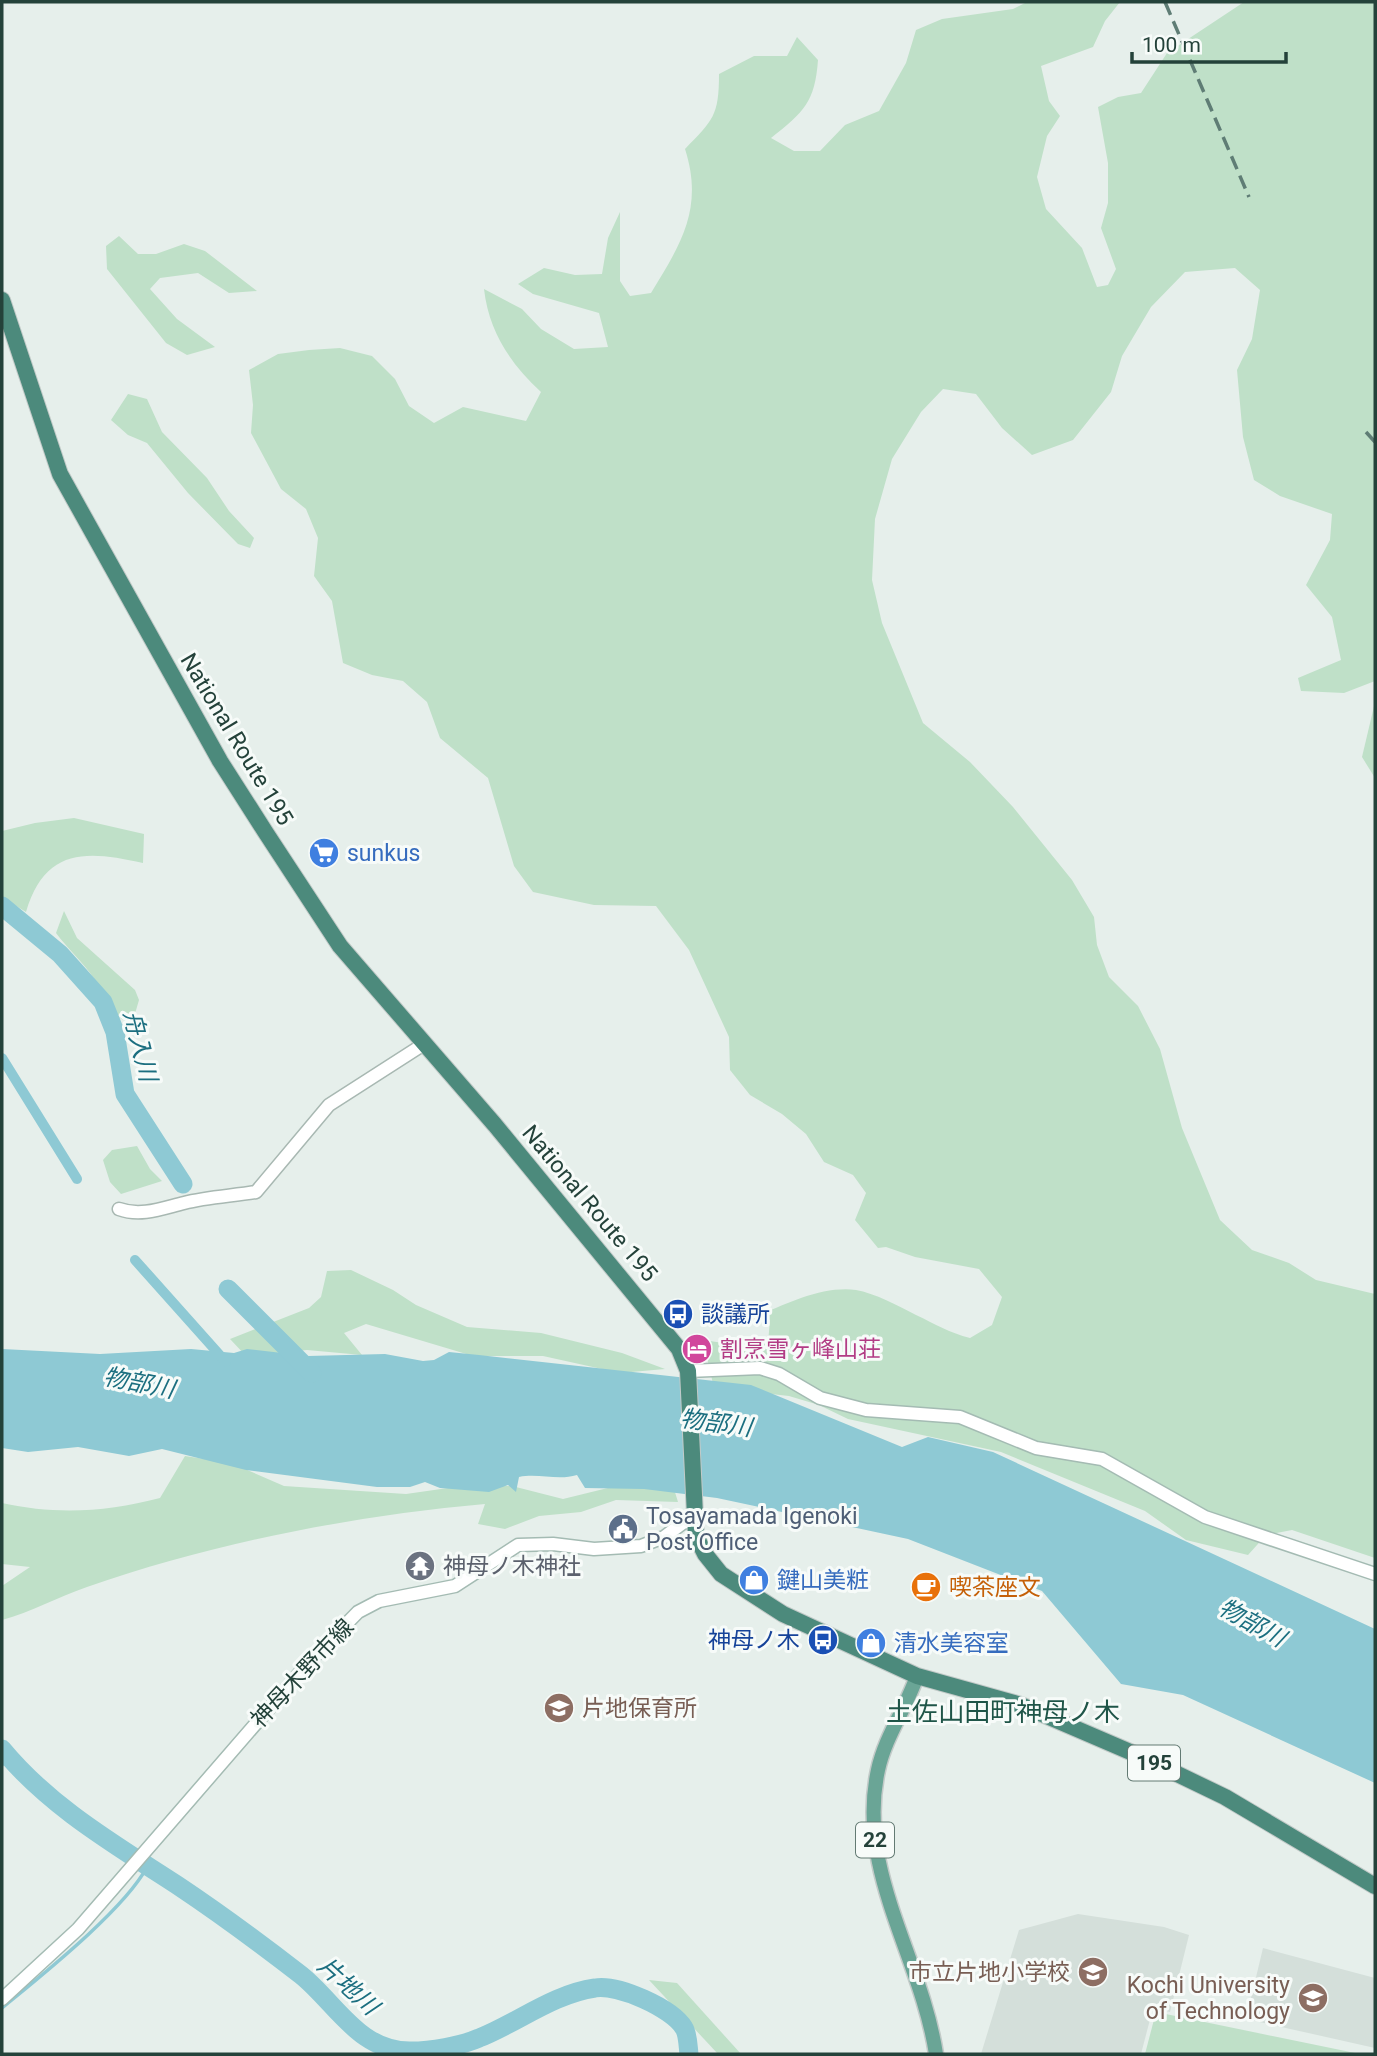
<svg xmlns="http://www.w3.org/2000/svg" width="1377" height="2056" font-family="Roboto,'Noto Sans JP',sans-serif">
	<rect width="100%" height="100%" fill="#e6efeb"/>
	<g fill="#d4dfda">
		<polygon points="1078,1914 1164,1927 1189,1935 1170,2012 1153,2008 1141,2054 981,2054 1019,1930"/>
		<polygon points="1263,1948 1375,1978 1375,2048 1246,2019"/>
	</g>
	<g fill="#bfe0c8">
		<path d="M1027,2H1120L1105,21L1093,47L1041,66L1049,101L1060,116L1047,136L1037,177L1046,209L1082,248L1097,287L1108,285L1116,269L1101,228L1108,203V163L1098,107L1118,97L1141,93L1167,53L1244,2H1375V681L1344,693L1301,691L1298,678L1341,660L1332,617L1306,585L1330,540L1332,514L1280,496L1254,480L1243,437L1237,370L1252,339L1260,290L1235,268L1185,272L1151,307L1122,356L1111,392L1073,440L1032,455L1002,428L976,394L943,389L921,412L892,459L875,519L872,580L882,623L923,723L970,762L1013,807L1072,880L1094,917L1097,945L1109,977L1138,1006L1160,1049L1182,1128L1220,1220L1252,1250L1289,1263L1316,1280L1375,1294V1558L1292,1530L1266,1535L1248,1555L1186,1540L1145,1511L1001,1452L848,1419L819,1405L789,1396L714,1388L703,1340L737,1345L768,1343L770,1320L762,1314C790,1302 824,1286 856,1290C874,1293 899,1306 916,1315C935,1324 950,1333 970,1338L992,1325L1002,1297L979,1269L915,1257L886,1247L878,1248L855,1220L866,1193L853,1175L824,1162L806,1134L782,1114L750,1095L730,1070L729,1037L689,950L656,906L594,905L533,892L514,866L488,778L440,738L427,702L403,681L372,675L343,663L332,601L314,576L318,538L306,509L281,489L251,433L253,405L249,370L278,354L309,350L340,348L372,356L395,379L409,406L434,423L463,407L526,421L541,392C510,363 489,332 484,289L522,309L541,329L574,349L608,347L599,313L533,294L518,284L544,268L575,275L602,274L608,238L620,212V281L630,296L651,293C681,244 704,208 685,149C713,120 719,116 719,74L754,56H787L797,37L818,60C815,102 804,112 771,138L794,151H820L845,125L879,111L906,63L916,30L942,19L1013,9Z"/>
		<polygon points="119,236 138,254 156,254 184,244 205,251 257,291 229,293 198,273 160,278 150,289 177,319 215,347 187,355 166,343 107,269 106,246"/>
		<polygon points="128,394 147,399 162,432 207,478 229,511 254,538 250,548 238,544 188,493 147,443 128,435 111,420"/>
		<polygon points="1375,702 1375,778 1362,757"/>
		<path d="M74,818L144,834L143,863C86,850 45,848 26,912L2,897V831L35,823Z"/>
		<path d="M64,911L77,938L135,990L139,1000L132,1024C104,1013 110,1001 95,980C84,963 68,949 56,933Z"/>
		<polygon points="137,1146 150,1169 162,1181 121,1194 110,1182 103,1160 112,1150"/>
		<polygon points="351,1270 393,1290 416,1305 467,1327 541,1333 622,1353 665,1369 620,1373 543,1356 473,1356 366,1324 344,1333 362,1355 307,1350 246,1356 230,1339 309,1308 321,1297 327,1271"/>
		<path d="M185,1456L231,1463L284,1486L406,1494L462,1486H512L563,1499L624,1484L674,1489L678,1502L616,1500L581,1512L539,1516L505,1529L478,1524L485,1504C351,1516 214,1543 87,1587C58,1597 31,1612 2,1620V1586L30,1567L2,1564V1503C56,1515 107,1512 160,1498Z"/>
		<polygon points="649,1980 677,1983 741,2054 718,2054"/>
		<polygon points="1156,2012 1360,2054 1145,2054"/>
	</g>
	<path fill="#8ec9d4" d="M2,1349L100,1354L191,1349L234,1353L247,1349L308,1356L385,1354L423,1361L434,1360L449,1352L479,1355L751,1385L902,1447L928,1437L993,1452L1375,1629V1783L1183,1695L1121,1684L1042,1591L908,1539L717,1498L644,1489L585,1488L577,1475C558,1481 539,1473 519,1477L516,1492L508,1485L489,1492L440,1488L425,1482L410,1487H377L246,1470L162,1449L129,1456L78,1447L28,1452L2,1448Z"/>
	<g fill="none" stroke-linecap="round" stroke-linejoin="round">
		<g stroke="#8ec9d4" stroke-width="3.5">
			<polyline points="2,1765 7,1755"/>
			<path d="M2,2008C42,1975 124,1910 147,1867"/>
		</g>
		<g stroke="#8ec9d4" stroke-width="10">
			<polyline points="2,1058 77,1179"/>
			<polyline points="135,1260 226,1362"/>
		</g>
		<g stroke="#8ec9d4" stroke-width="19">
			<polyline points="2,906 60,954 103,1002 115,1032 125,1094 183,1184"/>
			<polyline points="228,1289 312,1373"/>
			<path d="M2,1749C50,1807 114,1844 177,1885C219,1913 261,1944 301,1975C336,2003 359,2052 411,2051C430,2051 461,2046 479,2038C517,2023 553,1994 595,1988C618,1984 672,2008 684,2028C688,2034 688,2047 689,2054"/>
		</g>
		<g stroke="#a8b8b2" stroke-width="15">
			<path id="tertiary" d="M119,1209C141,1217 163,1208 184,1203C207,1197 232,1196 256,1192L329,1105L424,1044"/>
		</g>
		<g stroke="#a4bbb3" stroke-width="15">
			<g id="secondary">
				<polyline points="688,1371 760,1368 779,1374 820,1398 866,1410 960,1417 1036,1448 1102,1459 1205,1517 1375,1574"/>
				<polyline points="2,1999 78,1929 310,1661 358,1612 379,1601 455,1586 518,1545 553,1544 594,1549 641,1546 664,1537 683,1523 695,1520"/>
			</g>
		</g>
		<g stroke="#c2cac8" stroke-width="17">
			<path id="primary" d="M917,1676C906,1708 885,1737 878,1770C856,1871 921,1956 936,2054"/>
		</g>
		<g stroke="#c2cac8" stroke-width="18">
			<polyline id="trunk" points="2,300 60,474 220,761 266,833 340,946 495,1125 679,1349 688,1371 696,1536 705,1554 721,1574 783,1614 917,1676 1021,1705 1142,1757 1225,1797 1375,1886"/>
		</g>
		<use href="#tertiary" stroke="#fff" stroke-width="12"/>
		<use href="#secondary" stroke="#fff" stroke-width="12"/>
		<use href="#primary" stroke="#6aa596" stroke-width="14"/>
		<use href="#trunk" stroke="#4c8a7c" stroke-width="16"/>
		<g stroke="#5f7d75" stroke-width="3.5" stroke-dasharray="14 7" stroke-linecap="butt">
			<polyline points="1165,2 1249,197"/>
			<polyline points="1366,432 1375,442"/>
		</g>
	</g>
	<defs>
		<g id="supermarket-disc" transform="scale(1.575)"><circle r="9.5" fill="#3f7fe0" stroke="#f7fbf9"/><path d="M-6-5.5h2.5l.6 2H6L4.5 2H-2.5L-4.4-4H-6ZM-1.5 3.2a1.3 1.3 0 1 0 .1 0ZM3 3.2a1.3 1.3 0 1 0 .1 0Z" fill="#fff"/></g>
		<g id="bus-disc" transform="scale(1.575)"><circle r="9.5" fill="#1a4fb4" stroke="#f7fbf9"/><path d="M-5-6H5V4H4V6H2V4H-2V6H-4V4H-5ZM-3.5-4V0h7V-4ZM-3.5 1.2v1.5H-2V1.2ZM2 1.2v1.5H3.5V1.2Z" fill="#fff"/></g>
		<g id="hotel-disc" transform="scale(1.575)"><circle r="9.5" fill="#d1479c" stroke="#f7fbf9"/><path d="M-6-4.5h1.5V1H6V5H4.5V3h-9V5H-6ZM-4 0a1.8 1.8 0 1 1 3.6 0ZM.5 0V-2.5h3Q6-2.5 6 0Z" fill="#fff"/></g>
		<g id="civic-disc" transform="scale(1.575)"><circle r="9.5" fill="#5c6f8a" stroke="#f7fbf9"/><path d="M-.6-6.5H3V-4.5H.6V-3L4-1V1h2V6H-6V1h2V-1L-.6-3ZM-1.2 2.5V6h2.4V2.5Z" fill="#fff"/></g>
		<g id="temple-disc" transform="scale(1.575)"><circle r="9.5" fill="#6b7280" stroke="#f7fbf9"/><path d="M0-6L5-2H3V0L6.5 2.5H4V6H1.5V3h-3V6H-4V2.5H-6.5L-3 0V-2H-5Z" fill="#fff"/></g>
		<g id="shop-disc" transform="scale(1.575)"><circle r="9.5" fill="#3f7fe0" stroke="#f7fbf9"/><path d="M-5-2.5h2.3a2.7 3.5 0 0 1 5.4 0H5L5.5 6h-11ZM-1.5-2.5h3a1.5 2.3 0 0 0-3 0Z" fill="#fff"/></g>
		<g id="cafe-disc" transform="scale(1.575)"><circle r="9.5" fill="#e8710a" stroke="#f7fbf9"/><path d="M-5.5-4.5H6V0H3Q3 3.5 0 3.5H-2.5Q-5.5 3.5-5.5 0ZM3-3.2v2h1.7v-2ZM-6 4.5H4V6H-6Z" fill="#fff"/></g>
		<g id="school-disc" transform="scale(1.575)"><circle r="9.5" fill="#8d6e63" stroke="#f7fbf9"/><path d="M0-5L7-2L0 1L-7-2ZM-4 1L0 2.5L4 1V4Q0 6-4 4Z" fill="#fff"/></g>
		<g id="university-disc" transform="scale(1.575)"><circle r="9.5" fill="#8d6e63" stroke="#f7fbf9"/><path d="M0-5L7-2L0 1L-7-2ZM-4 1L0 2.5L4 1V4Q0 6-4 4Z" fill="#fff"/></g>
	</defs>
	<g fill-rule="evenodd">
		<use href="#supermarket-disc" x="324" y="853"/>
		<use href="#bus-disc" x="678" y="1314"/>
		<use href="#hotel-disc" x="697" y="1349"/>
		<use href="#civic-disc" x="623" y="1529"/>
		<use href="#temple-disc" x="420" y="1566"/>
		<use href="#shop-disc" x="754" y="1580"/>
		<use href="#cafe-disc" x="926" y="1587"/>
		<use href="#bus-disc" x="823" y="1640"/>
		<use href="#shop-disc" x="871" y="1643"/>
		<use href="#school-disc" x="559" y="1708"/>
		<use href="#school-disc" x="1093" y="1972"/>
		<use href="#university-disc" x="1313" y="1998"/>
	</g>
	<g text-anchor="middle" stroke-width="6" stroke-linejoin="round" paint-order="stroke">
		<g fill="#f7fbf9" stroke="#637a73" stroke-width="2">
			<rect x="1128" y="1745.5" width="52" height="35" rx="5"/>
			<rect x="856" y="1822.5" width="38" height="35" rx="5"/>
		</g>
		<g font-size="21" font-weight="bold" fill="#24423a">
			<text x="1154" y="1770">195</text>
			<text x="875" y="1847">22</text>
		</g>
		<g font-size="23" fill="#24423a" stroke="#f7fbf9">
			<text transform="translate(237 739) rotate(59)" y="8">National Route 195</text>
			<text transform="translate(590 1203) rotate(50)" y="8">National Route 195</text>
			<text transform="translate(302 1673) rotate(-47)" y="8">神母木野市線</text>
		</g>
		<g font-size="23" fill="#366cbe" stroke="#f7fbf9" text-anchor="start">
			<text x="347" y="861">sunkus</text>
			<text x="777" y="1588">鍵山美粧</text>
			<text x="894" y="1651">清水美容室</text>
		</g>
		<g font-size="23" fill="#164399" stroke="#f7fbf9" text-anchor="start">
			<text x="701" y="1322">談議所</text>
			<text x="800" y="1648" text-anchor="end">神母ノ木</text>
		</g>
		<g font-size="23" fill="#b23c85" stroke="#f7fbf9" text-anchor="start">
			<text x="720" y="1357">割烹雪ヶ峰山荘</text>
		</g>
		<g font-size="23" fill="#4e5e75" stroke="#f7fbf9" text-anchor="start">
			<text x="646" y="1524">Tosayamada Igenoki<tspan x="646" dy="26">Post Office</tspan></text>
		</g>
		<g font-size="23" fill="#5b616d" stroke="#f7fbf9" text-anchor="start">
			<text x="443" y="1574">神母ノ木神社</text>
		</g>
		<g font-size="23" fill="#c56008" stroke="#f7fbf9" text-anchor="start">
			<text x="949" y="1595">喫茶座文</text>
		</g>
		<g font-size="23" fill="#785e54" stroke="#f7fbf9" text-anchor="end">
			<text x="582" y="1716" text-anchor="start">片地保育所</text>
			<text x="1070" y="1980">市立片地小学校</text>
			<text x="1290" y="1993">Kochi University<tspan x="1290" dy="26">of Technology</tspan></text>
		</g>
		<g font-size="24" font-style="italic" fill="#1c6f80" stroke="#f7fbf9">
			<text transform="translate(140 1046) rotate(76)" y="8">舟入川</text>
			<text transform="translate(139 1383) rotate(11)" y="8">物部川</text>
			<text transform="translate(716 1423) rotate(8)" y="8">物部川</text>
			<text transform="translate(1252 1623) rotate(29)" y="8">物部川</text>
			<text transform="translate(348 1986) rotate(42)" y="8">片地川</text>
		</g>
		<g font-size="26" fill="#1f5548" stroke="#f7fbf9">
			<text x="1003" y="1721">土佐山田町神母ノ木</text>
		</g>
	</g>
	<rect width="1377" height="2056" fill="none" stroke="#24423a" stroke-width="7"/>
	<path d="M1132 52v10h154v-10" fill="none" stroke="#24423a" stroke-width="3.5"/>
	<text x="1142" y="52" font-size="21" fill="#24423a" stroke="#f7fbf9" stroke-width="5" paint-order="stroke">100 m</text>
</svg>
